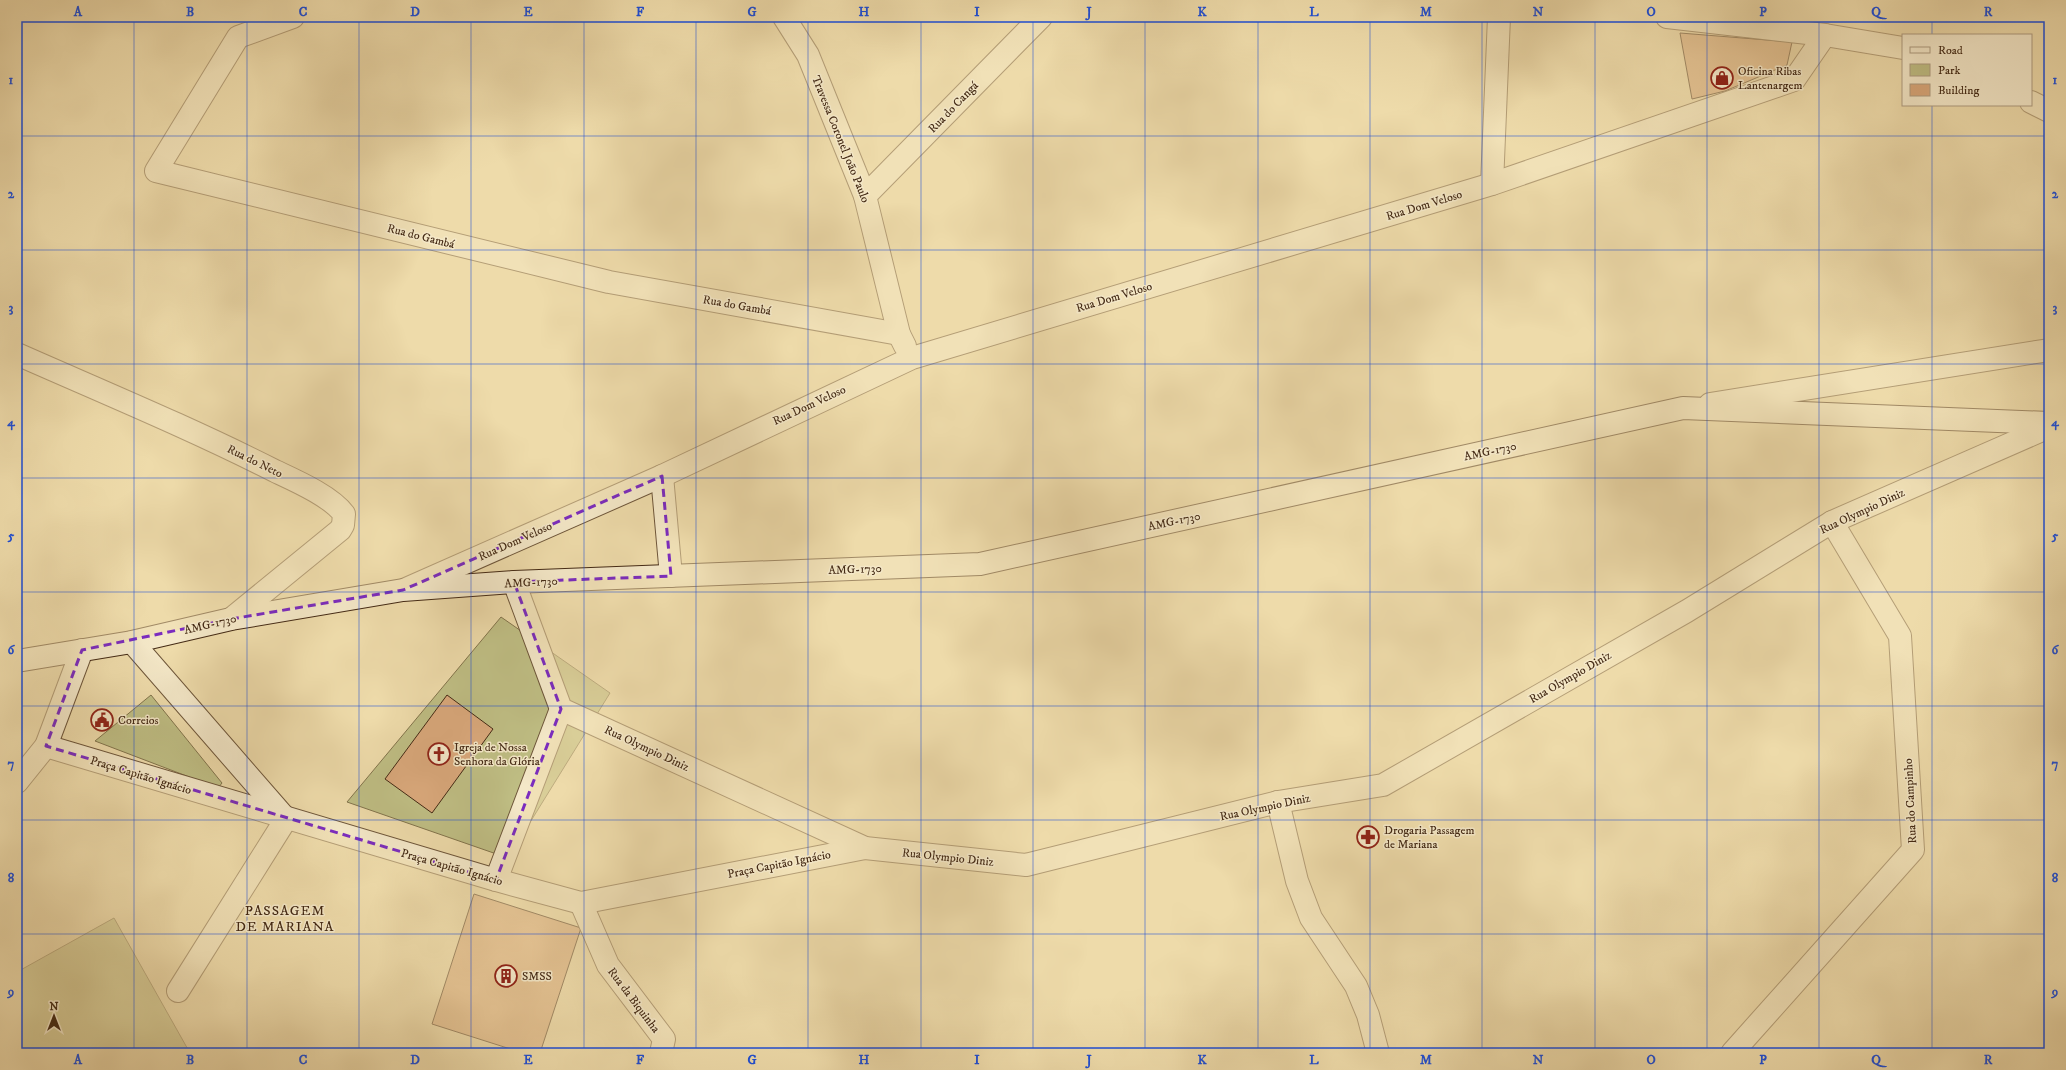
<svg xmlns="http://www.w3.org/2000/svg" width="2066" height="1070" font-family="'IM FELL DW Pica',serif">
	<rect width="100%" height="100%" fill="#eedbaa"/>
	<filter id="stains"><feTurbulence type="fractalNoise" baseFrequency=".005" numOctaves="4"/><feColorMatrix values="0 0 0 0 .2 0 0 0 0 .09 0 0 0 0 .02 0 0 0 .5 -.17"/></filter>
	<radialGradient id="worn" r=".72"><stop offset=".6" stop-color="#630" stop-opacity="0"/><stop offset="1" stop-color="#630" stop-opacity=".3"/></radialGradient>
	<g fill="#bfbe84" stroke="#82744c">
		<polygon points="501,617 610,693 508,858 347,802"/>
		<polygon points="151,695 222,783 218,788 95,741"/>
		<polygon points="114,918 190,1053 17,1053 17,972"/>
	</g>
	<g fill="#d9a87b" stroke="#442a15">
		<polygon points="1680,33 1792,42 1787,65 1725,91 1692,99"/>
		<polygon points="447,695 493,729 432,813 385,779"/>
		<polygon points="474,894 581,928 540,1053 523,1053 432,1024"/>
	</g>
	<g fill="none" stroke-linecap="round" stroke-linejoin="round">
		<g stroke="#6e563a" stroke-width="24">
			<g id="minor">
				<polyline points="293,17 238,37 156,171 609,282 899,334"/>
				<polyline points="784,17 808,55 865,196 899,334 905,346"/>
				<polyline points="1667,17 1825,35 1903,48"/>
				<polyline points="2031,102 2049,111"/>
				<polyline points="1492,184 1499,17"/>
				<polyline points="865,196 1041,17"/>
				<path d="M17,354C103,392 190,428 275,471C294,480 331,496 344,514L343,525L340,530L231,619"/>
				<polyline points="1710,404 2049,350"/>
				<polyline points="662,476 671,576"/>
				<polyline points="514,582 561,709 865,848 1026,865 1278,802 1383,785 1687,611 1832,522 2049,427"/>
				<polyline points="406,589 662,476 912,358 1492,184 1794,80 1825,35"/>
				<polyline points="132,642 286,819 178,991"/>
				<polyline points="46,746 496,880 581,903 865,848"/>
				<polyline points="17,782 46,746 82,650"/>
				<polyline points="1278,802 1297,881 1311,918 1356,986 1368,1015 1378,1053"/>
				<polyline points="496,880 561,709"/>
				<polyline points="581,903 608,965 664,1039 661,1053"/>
				<polyline points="1732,1053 1913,850 1900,636 1832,522"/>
			</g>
		</g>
		<g stroke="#442a15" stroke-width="24">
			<polyline id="secondary" points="17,661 132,642 231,619 403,590 514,582 980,564 1683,408 2049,423"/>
		</g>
		<use href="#minor" stroke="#f4e8c8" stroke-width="22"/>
		<use href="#secondary" stroke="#f4e8c8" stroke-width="22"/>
	</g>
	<path d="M0 0H2066V1070H0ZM662,476L671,576L514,582L561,709L496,880L46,746L82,650L231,619L403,590Z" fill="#eedbaa" fill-opacity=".55" fill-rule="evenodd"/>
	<path fill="none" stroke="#7b2cbf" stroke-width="3" stroke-dasharray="8 5" stroke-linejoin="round" d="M662,476L671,576L514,582L561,709L496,880L46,746L82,650L231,619L403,590Z"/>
	<path fill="none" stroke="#1d4ed8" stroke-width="1" stroke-opacity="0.55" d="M134,17V1053M247,17V1053M359,17V1053M471,17V1053M584,17V1053M696,17V1053M808,17V1053M921,17V1053M1033,17V1053M1145,17V1053M1258,17V1053M1370,17V1053M1482,17V1053M1595,17V1053M1707,17V1053M1819,17V1053M1932,17V35M1932,105V1053M17,136H2049M17,250H2049M17,364H2049M17,478H2049M17,592H2049M17,706H2049M17,820H2049M17,934H2049"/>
	<defs>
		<g id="shop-ring" transform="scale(1.15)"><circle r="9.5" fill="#f4e8c8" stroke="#8f2418" stroke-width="1.5"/><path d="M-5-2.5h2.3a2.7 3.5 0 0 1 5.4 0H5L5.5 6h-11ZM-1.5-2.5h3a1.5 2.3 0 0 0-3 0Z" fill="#8f2418"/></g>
		<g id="civic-ring" transform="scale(1.15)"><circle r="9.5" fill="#f4e8c8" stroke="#8f2418" stroke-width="1.5"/><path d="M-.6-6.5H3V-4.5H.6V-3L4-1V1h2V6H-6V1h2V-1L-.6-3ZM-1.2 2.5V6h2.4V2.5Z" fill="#8f2418"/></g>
		<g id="church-ring" transform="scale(1.15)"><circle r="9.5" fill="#f4e8c8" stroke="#8f2418" stroke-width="1.5"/><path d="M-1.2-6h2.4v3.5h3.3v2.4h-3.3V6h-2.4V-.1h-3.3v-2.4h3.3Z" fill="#8f2418"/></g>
		<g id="pharmacy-ring" transform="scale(1.15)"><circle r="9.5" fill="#f4e8c8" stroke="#8f2418" stroke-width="1.5"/><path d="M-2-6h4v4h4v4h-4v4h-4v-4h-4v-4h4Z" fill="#8f2418"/></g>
		<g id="building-ring" transform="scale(1.15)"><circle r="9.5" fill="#f4e8c8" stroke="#8f2418" stroke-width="1.5"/><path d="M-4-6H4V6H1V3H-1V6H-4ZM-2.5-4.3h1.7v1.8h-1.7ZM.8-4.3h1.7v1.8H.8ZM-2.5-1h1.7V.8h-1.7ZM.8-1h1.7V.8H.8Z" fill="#8f2418"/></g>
	</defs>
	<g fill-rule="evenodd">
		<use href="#shop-ring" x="1722" y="78"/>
		<use href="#civic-ring" x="102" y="720"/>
		<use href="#church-ring" x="439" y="754"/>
		<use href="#pharmacy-ring" x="1368" y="837"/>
		<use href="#building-ring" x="506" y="976"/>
	</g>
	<g text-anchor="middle" stroke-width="3" stroke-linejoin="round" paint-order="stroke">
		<g font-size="12" fill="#442a15" stroke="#f4e8c8" text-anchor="start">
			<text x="1738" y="75">Oficina Ribas<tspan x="1738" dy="14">Lantenargem</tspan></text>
			<text x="118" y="724">Correios</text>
			<text x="454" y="751">Igreja de Nossa<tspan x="454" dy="14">Senhora da Glória</tspan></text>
			<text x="1384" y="834">Drogaria Passagem<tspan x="1384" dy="14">de Mariana</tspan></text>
			<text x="522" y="980">SMSS</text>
		</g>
		<g font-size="12" fill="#442a15" stroke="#f4e8c8">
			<text transform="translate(953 107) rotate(-46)" y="4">Rua do Cangá</text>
			<text transform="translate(841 139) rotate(68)" y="4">Travessa Coronel João Paulo</text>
			<text transform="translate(1424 205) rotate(-17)" y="4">Rua Dom Veloso</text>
			<text transform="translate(421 236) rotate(14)" y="4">Rua do Gambá</text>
			<text transform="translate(1114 297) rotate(-17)" y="4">Rua Dom Veloso</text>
			<text transform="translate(737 305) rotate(10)" y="4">Rua do Gambá</text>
			<text transform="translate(809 405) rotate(-25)" y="4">Rua Dom Veloso</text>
			<text transform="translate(1490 451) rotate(-12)" y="4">AMG-1730</text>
			<text transform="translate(255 461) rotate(26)" y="4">Rua do Neto</text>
			<text transform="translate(1862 511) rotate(-25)" y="4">Rua Olympio Diniz</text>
			<text transform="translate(1174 521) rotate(-12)" y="4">AMG-1730</text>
			<text transform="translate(515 541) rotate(-24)" y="4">Rua Dom Veloso</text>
			<text transform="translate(855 569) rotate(-2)" y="4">AMG-1730</text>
			<text transform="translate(531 582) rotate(-3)" y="4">AMG-1730</text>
			<text transform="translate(210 624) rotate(-13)" y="4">AMG-1730</text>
			<text transform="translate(1570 677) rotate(-30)" y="4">Rua Olympio Diniz</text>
			<text transform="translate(647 748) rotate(25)" y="4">Rua Olympio Diniz</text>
			<text transform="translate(141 775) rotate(17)" y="4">Praça Capitão Ignácio</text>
			<text transform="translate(1910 801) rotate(-93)" y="4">Rua do Campinho</text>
			<text transform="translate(1265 807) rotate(-12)" y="4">Rua Olympio Diniz</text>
			<text transform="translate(948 857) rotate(6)" y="4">Rua Olympio Diniz</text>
			<text transform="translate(779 864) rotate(-11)" y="4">Praça Capitão Ignácio</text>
			<text transform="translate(452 867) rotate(16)" y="4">Praça Capitão Ignácio</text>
			<text transform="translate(634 1000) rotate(53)" y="4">Rua da Biquinha</text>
		</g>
		<g font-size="14" letter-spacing="1" fill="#442a15" stroke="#f4e8c8">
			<text x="285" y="915">PASSAGEM<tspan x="285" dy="16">DE MARIANA</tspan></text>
		</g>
	</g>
	<rect width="2066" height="1070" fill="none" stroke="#eedbaa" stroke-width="44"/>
	<rect x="1902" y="34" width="130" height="72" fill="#f4e8c8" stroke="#ae9c80"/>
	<rect x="1910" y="47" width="20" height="6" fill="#f4e8c8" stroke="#ae9c80"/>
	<text x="1938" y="54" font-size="12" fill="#442a15">Road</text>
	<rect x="1910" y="64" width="20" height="12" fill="#bfbe84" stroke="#ae9c80"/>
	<text x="1938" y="74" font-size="12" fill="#442a15">Park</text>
	<rect x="1910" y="84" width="20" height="12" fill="#d9a87b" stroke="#ae9c80"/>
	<text x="1938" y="94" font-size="12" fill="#442a15">Building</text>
	<g transform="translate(54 1016)" stroke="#f4e8c8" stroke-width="3" paint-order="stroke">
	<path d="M0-3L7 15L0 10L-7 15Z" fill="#442a15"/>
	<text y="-6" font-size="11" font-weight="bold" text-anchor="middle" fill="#442a15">N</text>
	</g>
	<rect x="22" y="22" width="2022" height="1026" fill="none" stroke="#1d4ed8" stroke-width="1.5"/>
	<g font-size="13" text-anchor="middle" font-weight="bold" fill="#1d4ed8">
		<text x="78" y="16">A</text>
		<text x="190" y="16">B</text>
		<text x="303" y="16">C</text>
		<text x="415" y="16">D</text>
		<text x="528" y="16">E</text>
		<text x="640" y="16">F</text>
		<text x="752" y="16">G</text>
		<text x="864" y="16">H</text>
		<text x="977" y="16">I</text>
		<text x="1089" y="16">J</text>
		<text x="1202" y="16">K</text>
		<text x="1314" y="16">L</text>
		<text x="1426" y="16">M</text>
		<text x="1538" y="16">N</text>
		<text x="1651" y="16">O</text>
		<text x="1763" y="16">P</text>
		<text x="1876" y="16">Q</text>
		<text x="1988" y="16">R</text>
		<text x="11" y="84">1</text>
		<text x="2055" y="84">1</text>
		<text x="11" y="198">2</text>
		<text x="2055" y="198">2</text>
		<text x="11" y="312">3</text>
		<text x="2055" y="312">3</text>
		<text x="11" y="426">4</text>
		<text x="2055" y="426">4</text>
		<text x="11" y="540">5</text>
		<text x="2055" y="540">5</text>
		<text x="11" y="654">6</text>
		<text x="2055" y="654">6</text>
		<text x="11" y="768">7</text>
		<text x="2055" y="768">7</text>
		<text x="11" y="882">8</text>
		<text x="2055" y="882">8</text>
		<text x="11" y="996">9</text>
		<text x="2055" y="996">9</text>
		<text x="78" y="1064">A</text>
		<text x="190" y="1064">B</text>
		<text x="303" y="1064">C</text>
		<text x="415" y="1064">D</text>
		<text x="528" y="1064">E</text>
		<text x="640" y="1064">F</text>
		<text x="752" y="1064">G</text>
		<text x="864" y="1064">H</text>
		<text x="977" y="1064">I</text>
		<text x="1089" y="1064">J</text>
		<text x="1202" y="1064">K</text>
		<text x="1314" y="1064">L</text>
		<text x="1426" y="1064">M</text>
		<text x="1538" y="1064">N</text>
		<text x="1651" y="1064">O</text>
		<text x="1763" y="1064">P</text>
		<text x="1876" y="1064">Q</text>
		<text x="1988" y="1064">R</text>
	</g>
	<rect width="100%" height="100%" filter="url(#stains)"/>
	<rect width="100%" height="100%" fill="url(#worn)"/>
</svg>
